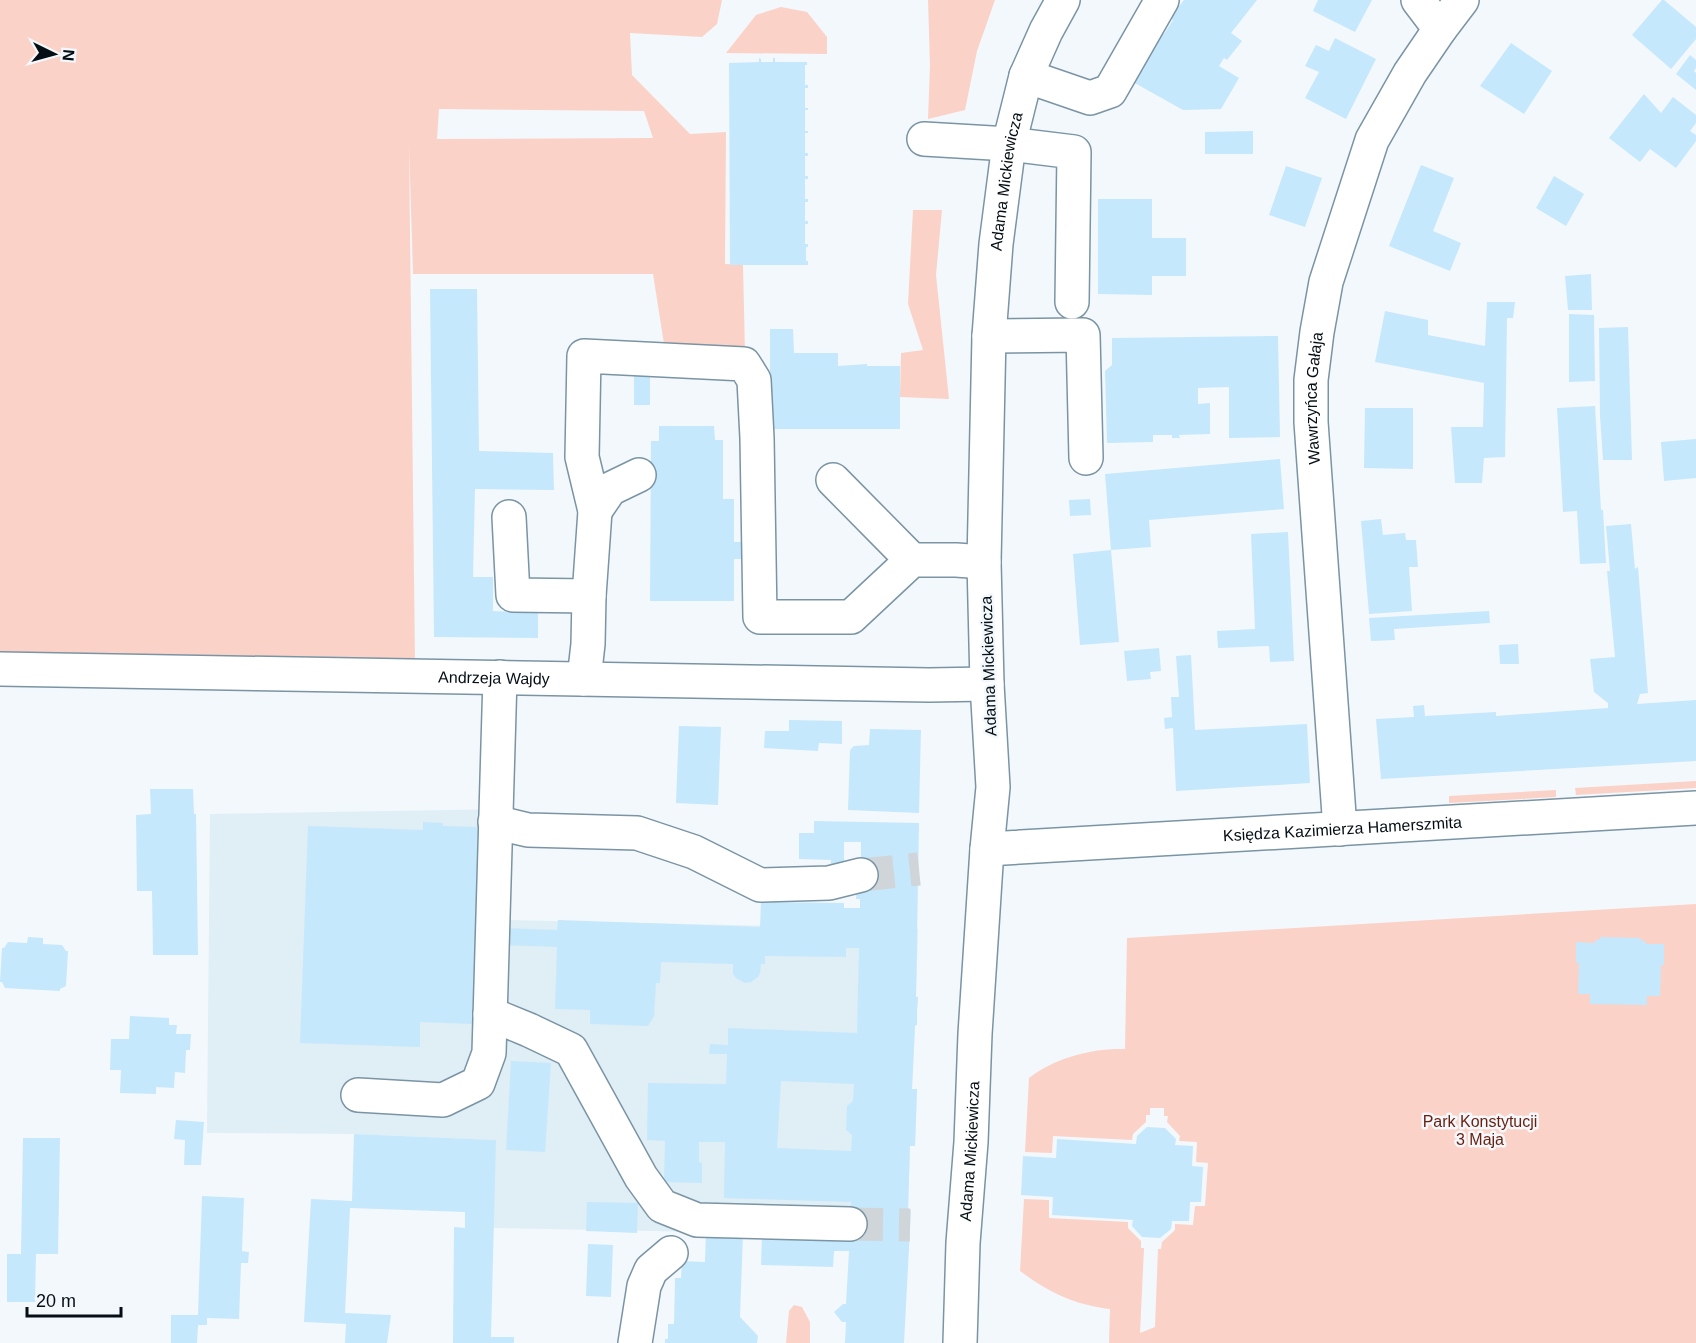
<svg xmlns="http://www.w3.org/2000/svg" width="1696" height="1343" font-family="Helvetica,sans-serif">
	<rect width="100%" height="100%" fill="#f3f8fc"/>
	<polygon fill="#e0eef6" points="509,809 506,920 918,929 916,997 918,997 917,1011 917,1025 915,1026 912,1089 917,1089 915,1146 910,1146 908,1210 706,1232 493,1228 495,1140 354,1134 207,1133 210,814"/>
	<g fill="#fbd2c8" fill-rule="evenodd">
		<path d="M0,0H722L717,24L702,37L630,33L632,75L690,134L726,132L725,264L743,265L745,353L664,344L653,274H413L409,144L415,663L0,657ZM439,109L644,111L653,138L437,139Z"/>
		<polygon points="928,0 995,0 977,51 965,110 928,119 930,66"/>
		<polygon points="781,7 807,12 827,37 827,54 726,53 756,15"/>
		<polygon points="913,210 942,210 936,275 949,399 900,397 901,353 923,350 908,304"/>
		<polygon points="1696,781 1696,788 1576,795 1575,788"/>
		<polygon points="1556,790 1556,797 1449,803 1449,796"/>
		<path d="M1696,904V1343H1109L1110,1309C1075,1305 1048,1292 1020,1271L1024,1199L1049,1200V1218L1128,1222V1228L1141,1241V1248H1144L1140,1333L1155,1327L1158,1249H1161L1162,1242L1175,1230V1224L1193,1225L1195,1206H1205L1208,1163L1196,1162L1197,1142L1179,1141L1180,1136L1167,1122L1168,1116H1164V1108H1150V1115H1146V1122L1133,1134L1132,1140L1053,1136L1052,1153L1025,1152L1029,1078C1055,1058 1091,1048 1125,1049L1127,938Z"/>
		<polygon points="794,1305 802,1307 810,1322 810,1343 786,1343 789,1311"/>
	</g>
	<g fill="#c6e8fc" fill-rule="evenodd">
		<polygon points="1184,0 1257,0 1231,33 1242,41 1227,60 1224,58 1219,66 1239,78 1221,109 1183,110 1133,82 1161,32 1164,34 1173,20 1170,18"/>
		<polygon points="1318,0 1372,0 1355,32 1313,11"/>
		<polygon points="1662,0 1664,0 1696,27 1696,39 1671,69 1632,35"/>
		<polygon points="1335,38 1376,59 1346,119 1305,98 1319,72 1305,66 1316,45 1329,51"/>
		<polygon points="1511,43 1552,71 1524,114 1480,86"/>
		<polygon points="1690,55 1696,60 1696,68 1694,71 1696,73 1696,90 1676,74"/>
		<polygon points="759,58 761,59 761,62 773,62 773,58 775,58 775,62 807,62 807,65 805,65 805,85 808,85 808,88 805,88 805,108 808,108 808,110 805,110 805,131 808,131 808,133 805,133 805,153 808,153 808,156 805,156 805,176 808,176 808,179 805,179 805,199 808,199 808,202 805,202 805,221 808,221 808,224 805,224 805,244 808,244 808,247 806,247 806,261 808,261 808,265 730,265 729,63 759,62"/>
		<polygon points="1644,94 1661,113 1673,97 1696,115 1696,123 1690,131 1696,135 1696,141 1676,168 1650,149 1640,162 1609,138"/>
		<polygon points="1253,131 1253,154 1205,154 1205,132"/>
		<polygon points="1421,165 1454,178 1433,231 1461,243 1450,271 1389,246"/>
		<polygon points="1286,166 1322,178 1305,227 1269,215"/>
		<polygon points="1554,176 1584,194 1566,226 1536,208"/>
		<polygon points="1098,199 1152,199 1152,238 1186,238 1186,276 1152,276 1152,295 1098,294"/>
		<polygon points="1591,274 1592,310 1568,310 1565,276"/>
		<polygon points="430,289 477,289 479,451 553,453 554,490 475,489 473,577 493,577 493,611 538,613 538,638 434,637"/>
		<polygon points="1487,302 1515,302 1513,318 1507,318 1505,457 1484,458 1482,483 1455,483 1451,427 1483,427 1484,383 1375,362 1385,311 1428,320 1428,335 1485,346"/>
		<polygon points="1569,314 1594,315 1595,381 1569,382"/>
		<polygon points="1628,327 1632,460 1603,460 1600,416 1599,328"/>
		<polygon points="770,329 793,329 794,353 838,353 838,366 867,364 867,366 900,366 900,429 770,429"/>
		<polygon points="1278,336 1280,437 1229,438 1229,387 1198,388 1198,404 1210,403 1210,434 1179,435 1180,438 1172,438 1172,435 1153,435 1153,442 1107,443 1105,371 1112,365 1112,338"/>
		<rect x="634" y="366" width="16" height="39"/>
		<polygon points="1595,406 1601,510 1603,510 1606,563 1580,564 1577,511 1563,512 1557,408"/>
		<polygon points="1365,408 1413,408 1413,469 1364,468"/>
		<polygon points="659,426 714,426 715,440 723,440 723,499 734,499 734,542 742,542 742,559 734,559 734,601 650,601 651,441 659,441"/>
		<polygon points="1696,439 1696,478 1664,481 1661,442"/>
		<polygon points="1280,459 1284,509 1149,520 1151,547 1111,550 1105,474"/>
		<polygon points="1090,499 1091,515 1070,516 1069,500"/>
		<polygon points="1381,519 1383,535 1405,533 1406,540 1416,540 1418,567 1409,567 1412,611 1369,614 1361,521"/>
		<polygon points="1631,524 1635,569 1638,567 1648,693 1640,694 1637,704 1696,700 1696,761 1381,779 1376,719 1414,717 1413,706 1424,705 1425,716 1496,712 1496,716 1608,708 1608,703 1594,692 1590,659 1615,657 1607,571 1610,571 1606,526"/>
		<polygon points="1288,532 1294,661 1270,662 1269,646 1218,648 1217,631 1255,629 1251,534"/>
		<polygon points="1111,550 1119,642 1080,645 1073,554"/>
		<polygon points="1489,611 1490,623 1394,629 1395,640 1371,641 1369,618"/>
		<polygon points="1518,644 1519,664 1500,664 1499,645"/>
		<polygon points="1159,648 1161,671 1150,672 1151,679 1127,681 1124,651"/>
		<polygon points="1191,655 1195,730 1307,724 1310,783 1176,791 1173,728 1165,729 1164,718 1172,717 1171,697 1179,697 1176,656"/>
		<polygon points="789,720 842,721 842,744 819,743 818,751 764,748 765,731 789,731"/>
		<polygon points="679,726 721,727 718,805 676,803"/>
		<polygon points="870,729 921,730 919,813 848,810 850,750 854,746 869,745"/>
		<polygon points="150,789 193,789 194,814 196,814 198,955 153,955 152,891 137,891 136,815 151,814"/>
		<path d="M814,821L919,823L916,997H918L917,1011V1025H915L912,1089H917L915,1146H910L908,1210H911L904,1343H845L846,1322H842L834,1312L843,1304H846L849,1251H834L833,1267L761,1265L762,1234L850,1224L851,1202L724,1198L725,1142H699V1162L702,1163V1183L664,1182L665,1141L647,1140L648,1083L726,1084L727,1054H709L710,1044L728,1045V1028L857,1033L859,948H846V957L765,956V964H761L760,973L758,977L751,982L745,983L736,978L733,974V964L661,962L660,983H656L654,1016L648,1026L590,1024V1010L555,1009L557,947L475,944L472,1024L420,1022V1047L300,1043L308,826L423,830V822L443,823V826L479,827L476,927L557,930L558,920L760,927L761,902L844,903V908H860V899H856L857,882H861V842H844V868H830L831,860L799,859V833H814ZM781,1081L854,1084L853,1101L847,1106L846,1130L852,1135L851,1151L777,1148Z"/>
		<polygon points="28,937 43,938 43,944 62,945 66,951 68,951 66,986 60,989 60,991 5,988 2,982 0,982 2,948 4,948 8,942 27,943"/>
		<polygon points="1600,937 1641,938 1641,941 1646,941 1646,944 1664,944 1664,965 1661,965 1660,996 1647,996 1647,1005 1590,1004 1590,994 1578,994 1579,963 1576,963 1576,942 1595,943 1595,940 1599,940"/>
		<polygon points="130,1016 169,1018 169,1025 177,1025 176,1034 191,1034 190,1050 186,1050 185,1073 175,1072 174,1088 156,1087 156,1094 120,1093 121,1070 110,1070 111,1039 129,1039"/>
		<polygon points="511,1061 551,1063 545,1152 506,1150"/>
		<polygon points="176,1120 204,1122 201,1165 184,1165 185,1140 174,1139"/>
		<polygon points="1147,1127 1165,1128 1176,1139 1175,1145 1193,1146 1192,1166 1203,1167 1201,1202 1190,1202 1189,1221 1172,1221 1171,1229 1160,1238 1142,1237 1132,1226 1133,1220 1052,1215 1053,1197 1021,1195 1023,1156 1056,1158 1057,1139 1136,1144 1137,1136"/>
		<polygon points="354,1134 496,1140 491,1337 514,1337 514,1343 453,1343 454,1227 465,1228 465,1212 350,1208 345,1313 391,1315 387,1343 345,1343 346,1324 304,1322 311,1199 352,1201"/>
		<polygon points="23,1138 60,1138 58,1254 36,1254 35,1302 7,1302 7,1254 21,1254"/>
		<polygon points="202,1196 244,1198 242,1251 249,1252 248,1263 241,1263 239,1319 207,1318 207,1325 198,1325 197,1343 171,1343 171,1315 198,1315"/>
		<polygon points="587,1202 638,1203 637,1233 586,1231"/>
		<polygon points="706,1232 743,1233 740,1317 758,1336 757,1343 665,1343 665,1339 668,1339 668,1324 674,1324 675,1278 681,1278 682,1261 705,1262"/>
		<polygon points="588,1244 613,1245 611,1297 586,1296"/>
	</g>
	<g fill="none" stroke-linecap="round" stroke-linejoin="round">
		<g stroke="#cfd5d9" stroke-width="33" stroke-dasharray="33 16" stroke-linecap="butt">
			<polyline points="861,875 919,869"/>
			<polyline points="850,1224 910,1225"/>
		</g>
		<g stroke="#7a94a4" stroke-width="36">
			<g id="minor">
				<polyline points="1418,0 1440,29"/>
				<polyline points="1026,76 1090,98 1110,91 1162,0"/>
				<polyline points="924,139 1009,144 1074,152 1072,302"/>
				<polyline points="989,336 1083,335 1086,458"/>
				<polyline points="833,480 912,560"/>
				<polyline points="595,511 610,489 639,475"/>
				<polyline points="509,517 513,595 589,596"/>
				<path id="s1" d="M0,669L929,685L987,684"/>
				<polyline points="584,679 588,644 589,596 595,511 582,457 584,356 744,364 754,380 757,438 760,617 851,617 912,560 956,560 984,562"/>
				<polyline points="495,822 528,830 637,833 694,852 760,885 829,883 861,875"/>
				<path id="s2" d="M1340,829L1311,422V380L1317,332L1326,282L1372,140L1410,73L1440,29L1462,0"/>
				<path id="s3" d="M987,849L1696,808"/>
				<polyline points="490,1014 529,1030 571,1050 641,1177 662,1206 697,1220 850,1224"/>
				<polyline points="358,1095 443,1100 478,1083 489,1053 500,677"/>
				<polyline points="635,1343 644,1286 651,1270 671,1253"/>
				<path id="s4" d="M960,1343L963,1243L971,1142L975,1034L987,849L993,787L987,684L984,562L989,336L996,244L1009,144L1026,76L1046,31L1063,0"/>
			</g>
		</g>
		<use href="#minor" stroke="#fff" stroke-width="33"/>
	</g>
	<g text-anchor="middle" stroke-width="5" stroke-linejoin="round" paint-order="stroke">
		<g font-size="16" fill="#050e14" stroke="#f3f8fc">
			<text dy="6" stroke="none"><textPath href="#s4" startOffset="1164">Adama Mickiewicza</textPath></text>
			<text dy="6" stroke="none"><textPath href="#s2" startOffset="432">Wawrzyńca Gałaja</textPath></text>
			<text transform="translate(988 666) rotate(-92)" y="6">Adama Mickiewicza</text>
			<text dy="6" stroke="none"><textPath href="#s1" startOffset="494">Andrzeja Wajdy</textPath></text>
			<text dy="6" stroke="none"><textPath href="#s3" startOffset="356">Księdza Kazimierza Hamerszmita</textPath></text>
			<text dy="6" stroke="none"><textPath href="#s4" startOffset="192">Adama Mickiewicza</textPath></text>
		</g>
		<g font-size="16" fill="#6b1e0d" stroke="#f3f8fc">
			<text x="1480" y="1127">Park Konstytucji<tspan x="1480" dy="18">3 Maja</tspan></text>
		</g>
	</g>
	<g transform="translate(54 54) rotate(95)" stroke="#f3f8fc" stroke-width="4.5" paint-order="stroke">
	<path d="M0-4.5L10 22L0 15L-10 22Z" fill="#050e14"/>
	<text y="-9" font-size="16" font-weight="bold" text-anchor="middle" fill="#050e14">N</text>
	</g>
	<path d="M27 1307v9h94v-9" fill="none" stroke="#050e14" stroke-width="3"/>
	<text x="36" y="1307" font-size="18" fill="#050e14" stroke="#f3f8fc" stroke-width="4.5" paint-order="stroke">20 m</text>
</svg>
